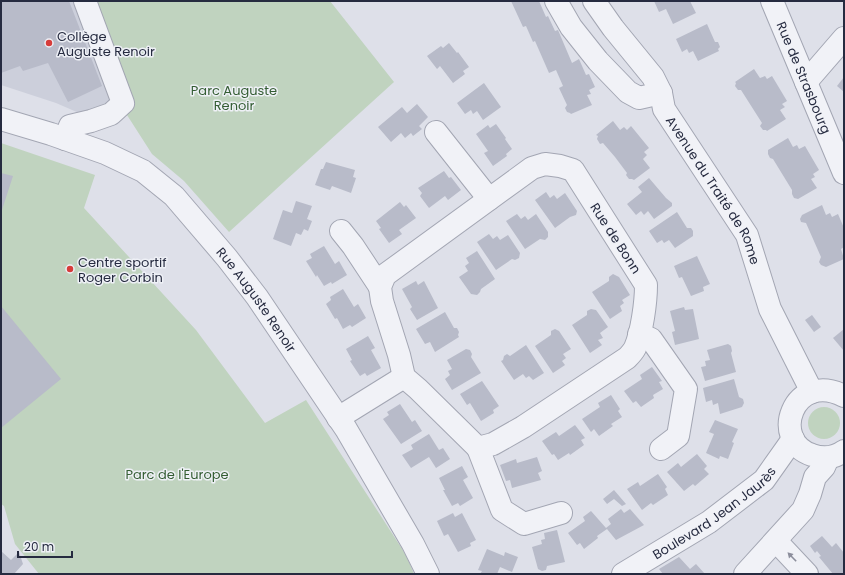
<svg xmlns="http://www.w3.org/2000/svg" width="845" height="575" font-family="Poppins,sans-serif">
	<rect width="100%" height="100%" fill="#dee0e9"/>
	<polygon fill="#cccfdb" points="1,1 80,1 118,101 86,116 56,103 1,85"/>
	<g fill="#c0d3bf">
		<polygon points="80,1 330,1 394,82 229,232 184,181 152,154 118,101"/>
		<polygon points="1,143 95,175 84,208 196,330 265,423 306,400 406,555 414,574 39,574 15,544 4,506 1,504"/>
		<circle cx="824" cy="423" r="16"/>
	</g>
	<g fill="#b8bbc9">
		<polygon points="1,1 69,1 102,86 68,102 48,63 23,71 20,66 1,73"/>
		<polygon points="511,1 539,1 546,17 548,16 555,31 558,30 572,63 579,59 586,75 589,74 595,87 589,90 591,94 587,95 592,105 571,114 570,113 567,112 565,108 567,105 559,88 563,86 556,70 549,73 535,41 533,42 526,26 523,27"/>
		<polygon points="654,1 690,1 696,13 673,24 666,9 659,12"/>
		<polygon points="707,24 715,42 718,42 720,47 718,49 719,51 698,61 693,51 689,53 687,49 682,52 676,39"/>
		<polygon points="449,43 457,53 458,52 469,67 463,71 465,74 453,83 440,66 437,69 427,56 441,46 443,48"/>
		<polygon points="754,69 760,78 765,76 767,79 772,76 787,101 782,104 785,107 780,110 786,119 767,131 766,130 763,130 760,126 762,123 741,90 738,90 735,86 736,83 735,82"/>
		<polygon points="844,77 844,92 837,86"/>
		<polygon points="484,83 501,107 483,120 477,111 473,114 471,110 465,114 457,103"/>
		<polygon points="417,104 428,117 419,126 422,129 413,136 411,133 405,138 401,133 391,142 378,127 402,107 407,113"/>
		<polygon points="613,121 620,130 624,127 627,130 631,126 649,148 644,152 647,155 643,159 650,168 634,180 632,179 629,179 626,175 627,173 615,157 603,143 600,144 597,139 598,136 596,135"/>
		<polygon points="496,124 506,138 505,139 512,149 506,154 507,156 493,166 484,153 488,151 476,134 488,125 490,128"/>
		<polygon points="788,138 793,147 797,145 799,149 805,146 819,170 813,174 815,177 811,179 817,188 798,199 794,198 792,194 792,190 773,159 770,158 768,154 768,150"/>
		<polygon points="326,162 355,170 353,177 356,178 351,193 332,186 330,190 315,185 321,169 323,169"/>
		<polygon points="444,171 449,178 451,177 461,190 448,200 445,196 429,208 420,196 422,193 418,188"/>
		<polygon points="1,173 13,176 1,213"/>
		<polygon points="649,178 666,198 672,203 672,206 654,219 648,211 644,215 641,211 636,215 627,204 642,192 638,187"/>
		<polygon points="546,192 550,198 554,195 557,199 565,193 577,211 576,215 570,217 555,228 535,200"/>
		<polygon points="296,201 312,206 307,219 312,221 308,231 304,229 301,235 296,233 291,246 273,239 283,210 292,213"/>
		<polygon points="400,202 404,207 406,205 416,218 399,230 402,234 389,243 379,229 381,228 376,221"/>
		<polygon points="822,205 826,215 830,213 832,217 838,214 844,228 844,247 841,249 844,259 826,267 821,265 819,262 821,257 806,223 801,222 800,219 802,215"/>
		<polygon points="677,212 687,228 691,228 693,231 693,236 675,248 669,240 664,243 662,240 657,243 649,231"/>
		<polygon points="517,214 521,219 525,216 528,220 536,214 548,232 548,237 545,240 540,239 525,249 506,221"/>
		<polygon points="489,234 493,239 497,236 500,240 508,235 520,253 519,258 515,260 512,259 496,270 477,242"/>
		<polygon points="324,246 335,264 339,261 347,275 332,284 331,282 324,286 317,275 316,277 306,261 312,258 310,254"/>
		<polygon points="477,251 495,279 481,289 480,292 477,295 471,294 459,277 468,271 465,266 469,263 466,258"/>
		<polygon points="697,256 710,284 703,287 704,291 691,296 682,277 679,278 674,266"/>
		<polygon points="613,274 619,277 630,295 622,300 624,303 620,306 622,311 610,319 592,292 609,281 609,277"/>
		<polygon points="416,281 418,285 424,281 438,308 417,320 410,309 412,307 402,289"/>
		<polygon points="343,289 354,307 358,304 366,318 352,327 350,325 343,329 337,318 335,319 326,304 331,300 330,297"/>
		<polygon points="1,306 61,379 1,428"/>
		<polygon points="684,307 685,310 693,309 699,339 675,345 672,332 675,331 670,311"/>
		<polygon points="591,309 596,310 608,327 600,333 603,338 598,340 602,345 590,353 572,325 587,315 587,311"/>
		<polygon points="445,312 454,328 457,328 459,332 458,335 459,337 435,352 430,342 425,344 416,329"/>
		<polygon points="812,315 821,327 814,332 805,320"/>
		<polygon points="555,329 559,331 571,349 563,354 566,358 562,361 565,365 553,373 535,346 551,335 551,331"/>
		<polygon points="844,329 844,351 833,338"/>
		<polygon points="368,336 375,348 371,350 381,368 367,376 365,373 360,376 350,361 352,360 346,349"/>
		<polygon points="728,344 731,346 732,351 731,353 736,372 705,381 701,367 706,366 705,361 710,360 707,350"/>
		<polygon points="526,345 544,373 533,380 529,376 526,378 523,374 514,380 501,361 503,360 504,356 507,354 510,356"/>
		<polygon points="466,349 470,350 472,354 471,357 481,373 452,390 445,379 450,375 448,371 452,369 447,360"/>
		<polygon points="652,367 662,381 659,382 663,389 653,395 654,398 641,407 636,401 633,403 624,391 642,379 640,375"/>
		<polygon points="734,379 739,397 743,399 744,403 742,407 720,414 718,403 713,405 712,400 706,402 703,388"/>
		<polygon points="482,381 499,406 493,410 494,413 481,421 470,403 467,405 460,394"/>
		<polygon points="611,395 620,409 618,411 622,417 611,424 613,426 599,436 594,429 591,432 582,419 600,407 598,403"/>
		<polygon points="400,404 412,422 415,420 422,431 401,444 383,419 389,415 387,412"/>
		<polygon points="715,420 738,429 732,442 734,443 728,459 720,456 719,459 706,453 714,434 709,432"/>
		<polygon points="575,425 585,438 581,440 584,445 570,455 569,453 558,460 554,454 552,455 542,441 556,432 559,436"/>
		<polygon points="429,434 439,450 443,448 450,459 436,468 429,457 411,468 402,455 413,449 411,445"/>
		<polygon points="697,454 707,466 704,469 709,474 695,486 693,484 684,491 667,472 678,463 681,467"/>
		<polygon points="537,457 542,471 538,473 541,480 512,488 510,480 506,481 500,465 516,459 517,463"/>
		<polygon points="462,466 468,477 463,480 473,498 460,506 458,503 452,506 443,490 445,490 439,478"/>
		<polygon points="658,474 667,487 665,489 668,495 653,505 651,503 642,510 627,489 638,482 640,486"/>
		<polygon points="614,490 626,504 622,506 614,499 607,504 603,499"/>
		<polygon points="621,509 624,513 630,509 644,525 616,540 607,529 597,536 598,538 584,549 580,543 577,545 568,533 585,521 583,517 591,511 606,528 611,524 608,519"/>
		<polygon points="453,513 455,517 462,513 476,540 470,543 471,546 458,552 448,534 444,536 437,521"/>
		<polygon points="557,530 565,562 547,566 546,570 542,571 538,569 532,547 542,544 541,540 545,539 544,533"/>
		<polygon points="822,536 832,547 836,543 844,553 844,574 833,574 819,557 821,556 817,551 815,553 810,546"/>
		<polygon points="487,549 504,556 505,552 518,557 512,572 500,567 497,574 480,574 482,571 478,570"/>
		<polygon points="1,551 11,560 19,552 23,564 14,574 1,574"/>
		<polygon points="679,557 690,569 696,564 705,574 663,574 659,569"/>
	</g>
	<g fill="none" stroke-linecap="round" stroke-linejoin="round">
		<g stroke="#a3a6b3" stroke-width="24">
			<g id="minor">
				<polyline points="556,1 571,27 598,61 628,92 639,98 661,93"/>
				<path id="s1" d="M594,1L613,28L653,77L661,93L664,109L747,235L770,309L812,392"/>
				<path id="s2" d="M772,1L844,173"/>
				<polyline points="806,82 844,38"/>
				<path id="s3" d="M1,119L51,134L105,153L143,171L174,196L227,258L257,297L346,429L413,544L428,574"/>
				<polyline points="436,132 489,199"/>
				<polyline points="65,139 70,126 91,121 111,114 123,103 85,1"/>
				<path d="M545,164L560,166L573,170L646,285C646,302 642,332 635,348C633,352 630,355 627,358L523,427L493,444L478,448L418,389L404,377L399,355L382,301L380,287L385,275L532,168Z"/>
				<polyline points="341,231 353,246 380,287"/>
				<polyline points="639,334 651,339 686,389 678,436 661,449"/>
				<path d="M844,396C793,370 769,441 812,455C823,459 834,458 844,451"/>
				<polyline points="338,418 404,377"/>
				<polyline points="478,448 502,510 524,524 561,513"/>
				<polyline points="776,541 807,574"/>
				<path id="s4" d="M623,574L709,522L764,480L793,439"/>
				<polyline points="745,574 803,510 810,494 815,477 824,467 828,458"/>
			</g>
		</g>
		<use href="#minor" stroke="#f1f2f7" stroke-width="22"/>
	</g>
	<defs><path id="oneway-solid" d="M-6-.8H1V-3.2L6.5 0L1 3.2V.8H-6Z"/></defs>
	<use fill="#8c8e9c" href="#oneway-solid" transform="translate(792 557) rotate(-134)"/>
	<g fill="#d73c3a" stroke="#eef0f6" stroke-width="1.5">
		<circle cx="49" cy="43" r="4"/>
		<circle cx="70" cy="269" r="4"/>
	</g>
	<g text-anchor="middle" stroke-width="3" stroke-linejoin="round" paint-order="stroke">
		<g font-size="13" fill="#262b40" stroke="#eef0f6" text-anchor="start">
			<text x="57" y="41">Collège<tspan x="57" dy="15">Auguste Renoir</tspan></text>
			<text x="78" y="267">Centre sportif<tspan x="78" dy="15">Roger Corbin</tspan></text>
		</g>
		<g font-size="13" fill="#262b40" stroke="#eef0f6">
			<text dy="5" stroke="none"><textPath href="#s2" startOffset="83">Rue de Strasbourg</textPath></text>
			<text dy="5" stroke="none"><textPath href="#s1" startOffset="226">Avenue du Traité de Rome</textPath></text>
			<text transform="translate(616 238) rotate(57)" y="5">Rue de Bonn</text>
			<text dy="5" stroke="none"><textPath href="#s3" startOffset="324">Rue Auguste Renoir</textPath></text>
			<text dy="5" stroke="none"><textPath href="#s4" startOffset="110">Boulevard Jean Jaurès</textPath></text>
		</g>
		<g font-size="13" fill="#345d33" stroke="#eef0f6">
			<text x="234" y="95">Parc Auguste<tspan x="234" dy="15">Renoir</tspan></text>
			<text x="177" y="479">Parc de l'Europe</text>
		</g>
	</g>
	<rect width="845" height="575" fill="none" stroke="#262b40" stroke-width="4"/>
	<path d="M18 551v6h54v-6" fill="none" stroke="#262b40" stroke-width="2"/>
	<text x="24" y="551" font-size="12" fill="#262b40" stroke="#eef0f6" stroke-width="3" paint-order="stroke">20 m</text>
</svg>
